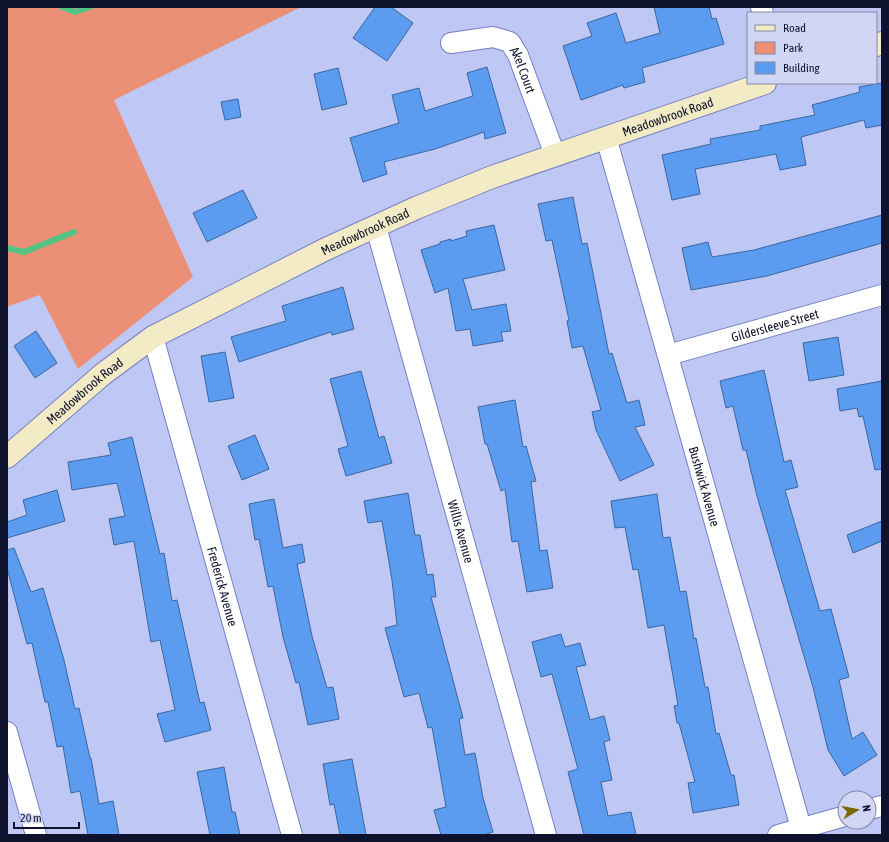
<svg xmlns="http://www.w3.org/2000/svg" width="889" height="842" font-family="'Asap Condensed',sans-serif">
	<rect width="100%" height="100%" fill="#bfc8f4"/>
	<polygon fill="#ec8f77" points="7,7 301,7 114,100 193,277 78,369 40,295 7,307"/>
	<g fill="none" stroke-linecap="round" stroke-linejoin="round">
		<g stroke="#52c383" stroke-width="6">
			<polyline points="62,7 75,12 90,7"/>
			<polyline points="7,248 24,252 74,232"/>
		</g>
	</g>
	<g fill="#5c9cf0" stroke="#3a66a0">
		<polygon points="375,7 391,7 413,23 387,61 353,38"/>
		<polygon points="654,7 709,7 712,19 716,18 724,44 642,68 645,82 624,88 623,85 581,100 563,46 592,36 587,23 616,13 626,43 660,33"/>
		<polygon points="487,67 506,133 485,139 484,132 435,149 384,162 387,174 363,182 350,138 399,123 392,95 419,88 425,111 473,96 467,73"/>
		<polygon points="338,68 347,104 322,110 314,74"/>
		<polygon points="882,83 882,125 866,128 864,120 801,137 806,165 780,170 776,154 695,169 700,194 672,200 662,155 711,144 710,139 760,130 760,126 815,115 812,105 860,92 859,87"/>
		<polygon points="238,99 241,117 225,120 221,102"/>
		<polygon points="243,190 257,218 207,242 193,213"/>
		<polygon points="573,197 582,244 587,243 609,354 612,353 627,403 639,400 645,425 635,427 654,465 620,481 596,430 592,412 601,410 583,346 572,348 567,321 569,320 552,240 546,241 538,204"/>
		<polygon points="882,215 882,243 767,276 691,290 682,248 708,242 712,257 754,250"/>
		<polygon points="494,225 505,270 463,279 472,310 506,304 511,331 501,332 503,341 473,346 470,329 456,331 448,288 435,293 421,250 440,244 440,242 451,239 451,241 467,236 466,231"/>
		<polygon points="343,287 354,329 332,335 331,332 239,362 231,337 286,321 282,306"/>
		<polygon points="36,331 57,363 35,378 14,346"/>
		<polygon points="838,337 844,375 809,381 803,343"/>
		<polygon points="225,352 234,398 209,402 201,356"/>
		<polygon points="764,370 784,462 791,460 798,487 785,490 820,611 831,609 849,677 839,680 852,739 863,732 877,755 844,776 828,750 813,687 757,496 746,450 743,450 733,406 726,408 720,381"/>
		<polygon points="361,371 379,438 384,436 392,463 346,476 338,449 348,446 330,379"/>
		<polygon points="882,381 882,469 875,470 863,416 859,417 857,408 840,411 837,389"/>
		<polygon points="515,400 523,447 526,446 536,481 531,482 540,551 547,550 553,588 527,592 518,541 512,542 505,489 501,491 487,444 485,444 478,407"/>
		<polygon points="255,435 269,469 242,480 228,446"/>
		<polygon points="132,437 160,554 164,553 172,601 177,600 200,703 204,702 211,730 165,742 157,714 175,710 160,640 151,642 134,541 114,545 109,519 125,516 117,483 72,490 68,462 111,455 108,443"/>
		<polygon points="57,490 65,521 7,538 7,522 27,515 23,500"/>
		<polygon points="408,493 415,535 420,535 427,575 433,574 436,597 431,597 463,718 459,719 465,755 475,753 483,798 493,832 483,835 441,835 434,810 446,807 432,727 428,728 419,693 404,697 385,628 397,625 392,580 382,521 368,523 364,501"/>
		<polygon points="657,494 663,538 670,537 680,592 686,591 694,639 696,638 705,687 708,687 716,734 719,733 731,775 734,775 739,805 693,813 688,783 695,782 679,723 677,723 674,706 678,705 664,625 648,628 638,569 633,570 625,527 615,528 611,501"/>
		<polygon points="274,499 283,548 302,544 305,562 297,564 312,636 327,688 333,687 339,719 308,725 299,682 296,683 283,637 273,586 268,587 259,539 255,540 249,504"/>
		<polygon points="882,521 882,541 853,553 847,535"/>
		<polygon points="14,548 31,592 43,588 64,660 75,709 79,708 90,758 91,758 99,804 113,801 119,835 88,835 80,791 71,793 63,746 57,747 48,702 45,702 32,643 27,644 7,568 7,550"/>
		<polygon points="561,634 565,647 580,643 586,665 576,667 590,720 604,716 610,740 604,742 612,780 601,782 608,816 631,812 636,835 584,835 568,772 578,769 552,674 541,677 532,642"/>
		<polygon points="352,759 366,835 340,835 334,804 330,805 323,764"/>
		<polygon points="224,767 232,812 235,812 240,835 210,835 197,772"/>
	</g>
	<g fill="none" stroke-linecap="round" stroke-linejoin="round">
		<g stroke="#7580c5" stroke-width="22">
			<g id="street">
				<polyline points="761,7 763,13"/>
				<path id="s1" d="M451,43L493,37L510,42L518,55L555,155"/>
				<path id="s2" d="M606,137L803,835"/>
				<path id="s3" d="M376,227L546,835"/>
				<path id="s4" d="M153,337L292,835"/>
				<path id="s5" d="M668,355L882,295"/>
				<polyline points="7,732 36,835"/>
				<polyline points="869,809 882,806"/>
				<polyline points="778,835 845,816"/>
			</g>
		</g>
		<g stroke="#7580c5" stroke-width="24">
			<g id="secondary">
				<polyline points="876,45 882,43"/>
				<path id="s6" d="M7,457L103,374L153,337L326,249L416,208L492,177L765,83"/>
			</g>
		</g>
		<use href="#street" stroke="#fff" stroke-width="20"/>
		<use href="#secondary" stroke="#f3ebc5" stroke-width="22"/>
	</g>
	<g text-anchor="middle" stroke-width="4" stroke-linejoin="round" paint-order="stroke">
		<g font-size="13" fill="#0f122c" stroke="#d0d6f4">
			<text dy="5" stroke="none"><textPath href="#s1" startOffset="91">Akel Court</textPath></text>
			<text dy="5" stroke="none"><textPath href="#s6" startOffset="750">Meadowbrook Road</textPath></text>
			<text dy="5" stroke="none"><textPath href="#s6" startOffset="426">Meadowbrook Road</textPath></text>
			<text dy="5" stroke="none"><textPath href="#s5" startOffset="111">Gildersleeve Street</textPath></text>
			<text dy="5" stroke="none"><textPath href="#s6" startOffset="102">Meadowbrook Road</textPath></text>
			<text dy="5" stroke="none"><textPath href="#s2" startOffset="363">Bushwick Avenue</textPath></text>
			<text dy="5" stroke="none"><textPath href="#s3" startOffset="316">Willis Avenue</textPath></text>
			<text dy="5" stroke="none"><textPath href="#s4" startOffset="259">Frederick Avenue</textPath></text>
		</g>
	</g>
	<rect width="889" height="842" fill="none" stroke="#0f122c" stroke-width="16"/>
	<rect x="747" y="12" width="130" height="72" fill="#d0d6f4" stroke="#8388a4"/>
	<rect x="755" y="25" width="20" height="6" fill="#f3ebc5" stroke="#8388a4"/>
	<text x="783" y="32" font-size="12" fill="#0f122c">Road</text>
	<rect x="755" y="42" width="20" height="12" fill="#ec8f77" stroke="#8388a4"/>
	<text x="783" y="52" font-size="12" fill="#0f122c">Park</text>
	<rect x="755" y="62" width="20" height="12" fill="#5c9cf0" stroke="#8388a4"/>
	<text x="783" y="72" font-size="12" fill="#0f122c">Building</text>
	<g transform="translate(857 810) rotate(80)"><circle r="19" fill="#d0d6f4" stroke="#8388a4"/>
	<path d="M0-3L7 15L0 10L-7 15Z" fill="#7d6800"/>
	<text y="-6" font-size="11" font-weight="bold" text-anchor="middle" fill="#0f122c">N</text>
	</g>
	<path d="M14 822v6h65v-6" fill="none" stroke="#0f122c" stroke-width="2"/>
	<text x="20" y="822" font-size="12" fill="#0f122c" stroke="#d0d6f4" stroke-width="3" paint-order="stroke">20 m</text>
</svg>
